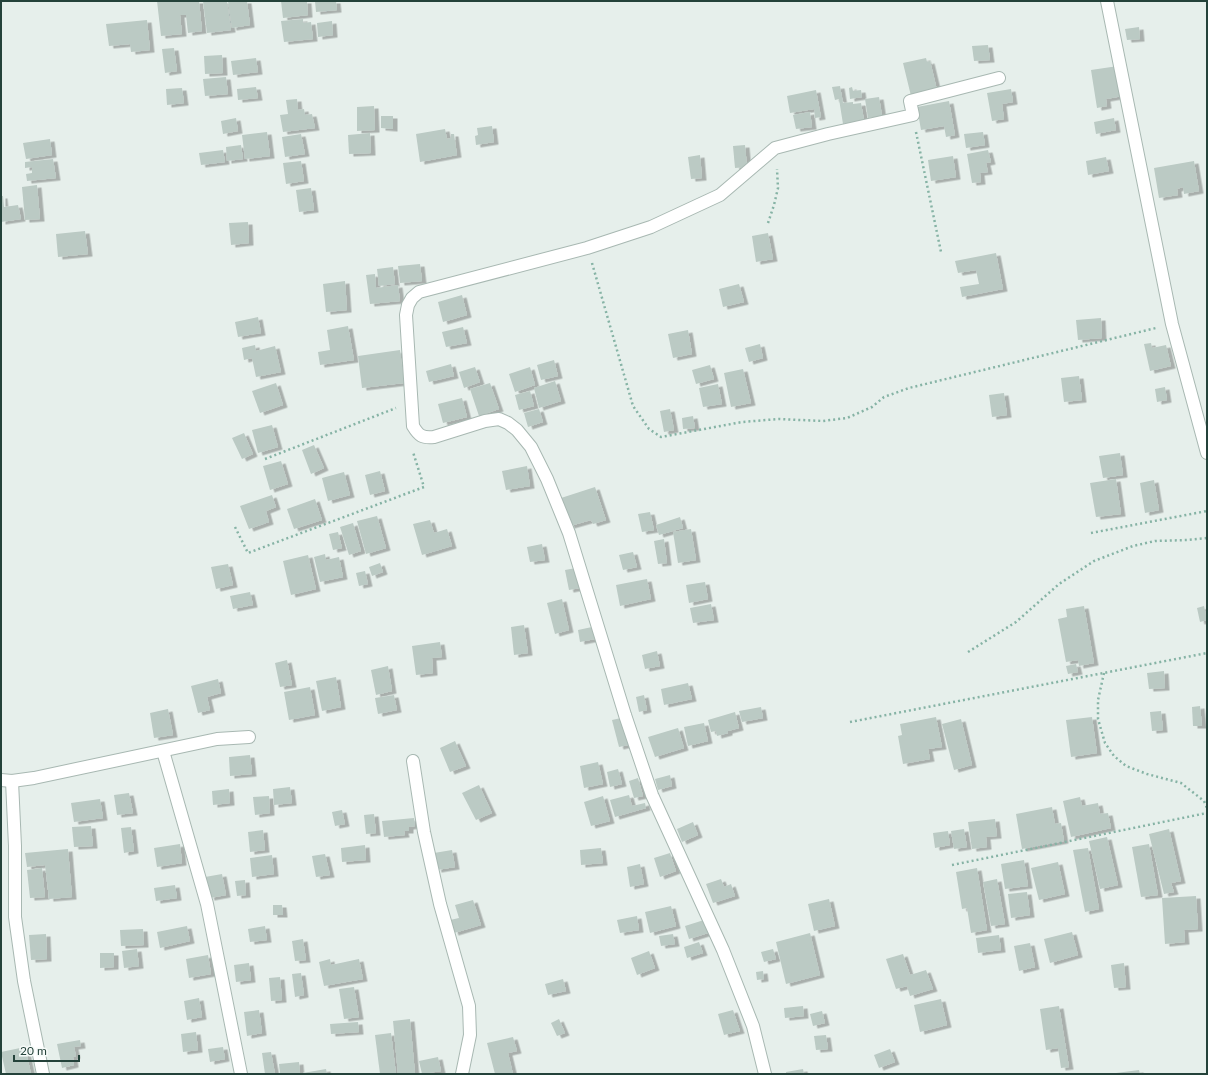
<svg xmlns="http://www.w3.org/2000/svg" width="1208" height="1075" font-family="Lato,sans-serif">
	<defs>
		<filter id="shadow"><feDropShadow dx="4.5" dy="2.5" stdDeviation="0" flood-color="#0004"/></filter>
	</defs>
	<rect width="100%" height="100%" fill="#e6efeb"/>
	<g fill="#bbcac4" filter="url(#shadow)">
		<polygon points="157,1 199,1 202,31 188,33 186,15 180,15 182,34 161,36"/>
		<polygon points="203,1 227,1 231,30 207,33"/>
		<polygon points="228,1 247,1 250,25 232,28"/>
		<polygon points="281,1 307,1 308,15 283,18"/>
		<polygon points="315,1 336,1 337,10 316,12"/>
		<polygon points="303,19 303,23 311,22 313,39 284,42 281,21"/>
		<polygon points="147,20 150,50 131,52 130,44 109,46 106,24"/>
		<polygon points="332,21 333,35 318,37 317,23"/>
		<polygon points="1139,27 1140,39 1127,40 1125,29"/>
		<polygon points="988,45 990,60 974,61 972,46"/>
		<polygon points="174,48 177,71 165,73 162,49"/>
		<polygon points="222,55 223,73 205,74 204,56"/>
		<polygon points="256,58 258,72 233,75 231,61"/>
		<polygon points="926,58 927,62 930,61 937,90 911,96 903,63"/>
		<polygon points="1118,66 1123,96 1106,99 1107,106 1097,108 1091,70"/>
		<polygon points="226,77 228,94 205,96 203,79"/>
		<polygon points="840,86 843,103 853,102 853,104 861,103 864,120 843,124 839,99 835,100 832,87"/>
		<polygon points="256,87 258,98 238,100 237,89"/>
		<polygon points="852,87 853,91 861,90 862,97 850,99 849,88"/>
		<polygon points="182,88 184,103 167,105 166,89"/>
		<polygon points="1011,89 1013,102 1002,104 1004,119 992,121 987,93"/>
		<polygon points="816,90 821,117 815,118 814,109 790,113 787,96"/>
		<polygon points="879,97 882,116 868,118 865,99"/>
		<polygon points="297,99 298,110 304,109 305,115 312,114 315,128 283,132 280,115 288,114 286,100"/>
		<polygon points="949,101 955,135 946,137 944,126 921,130 917,107"/>
		<polygon points="374,106 375,130 357,131 357,107"/>
		<polygon points="810,112 812,127 796,129 793,115"/>
		<polygon points="381,116 393,116 393,129 381,128"/>
		<polygon points="236,118 238,131 223,134 221,121"/>
		<polygon points="1114,118 1116,130 1096,134 1094,122"/>
		<polygon points="492,126 494,142 476,145 475,136 478,135 477,128"/>
		<polygon points="445,129 447,139 451,138 451,134 454,134 457,155 420,162 416,134"/>
		<polygon points="267,132 270,156 245,159 242,135"/>
		<polygon points="983,132 985,145 966,148 964,134"/>
		<polygon points="370,133 371,153 349,154 348,135"/>
		<polygon points="301,134 305,154 285,157 282,137"/>
		<polygon points="50,139 52,155 26,159 23,143"/>
		<polygon points="241,145 243,159 227,161 226,147"/>
		<polygon points="745,145 747,167 735,168 733,146"/>
		<polygon points="223,150 225,162 201,165 199,153"/>
		<polygon points="988,150 991,162 986,163 988,172 980,173 981,182 972,183 967,154"/>
		<polygon points="700,155 702,178 691,179 688,157"/>
		<polygon points="953,156 956,177 931,181 928,160"/>
		<polygon points="1106,157 1109,171 1088,175 1086,161"/>
		<polygon points="53,159 56,178 27,181 26,174 32,173 32,167 25,168 25,162"/>
		<polygon points="301,161 304,181 286,184 283,163"/>
		<polygon points="1194,161 1199,191 1184,194 1183,187 1177,189 1178,195 1159,198 1154,168"/>
		<polygon points="37,185 40,219 25,220 22,187"/>
		<polygon points="311,188 314,210 299,212 296,190"/>
		<polygon points="1,196 3,196 4,207 18,205 21,219 1,222"/>
		<polygon points="248,222 249,243 231,245 229,223"/>
		<polygon points="85,231 88,254 58,257 56,234"/>
		<polygon points="768,233 773,259 756,262 752,236"/>
		<polygon points="996,253 1003,289 962,297 960,287 979,284 976,270 958,273 955,261"/>
		<polygon points="420,264 422,281 400,283 398,266"/>
		<polygon points="393,267 395,284 379,286 377,269"/>
		<polygon points="375,274 376,288 398,285 400,301 370,304 366,275"/>
		<polygon points="345,281 347,310 326,312 323,284"/>
		<polygon points="739,284 744,302 723,307 719,289"/>
		<polygon points="462,295 467,315 443,322 438,302"/>
		<polygon points="258,317 261,333 238,337 235,322"/>
		<polygon points="1101,318 1102,338 1078,340 1076,320"/>
		<polygon points="348,326 354,360 320,365 318,352 330,350 327,330"/>
		<polygon points="463,327 467,343 446,347 442,332"/>
		<polygon points="688,330 692,354 673,358 668,334"/>
		<polygon points="1151,343 1152,348 1166,345 1171,366 1150,371 1144,344"/>
		<polygon points="760,344 763,358 749,362 745,348"/>
		<polygon points="255,345 256,351 275,346 281,372 256,377 252,358 244,360 242,348"/>
		<polygon points="400,350 404,383 362,388 358,356"/>
		<polygon points="554,360 558,376 541,380 537,365"/>
		<polygon points="451,364 454,376 429,382 426,371"/>
		<polygon points="710,365 714,379 696,384 692,370"/>
		<polygon points="475,367 480,382 464,388 459,372"/>
		<polygon points="530,367 535,385 515,392 509,374"/>
		<polygon points="743,369 751,403 731,407 724,373"/>
		<polygon points="1079,376 1082,400 1064,402 1061,378"/>
		<polygon points="555,381 561,401 539,408 534,388"/>
		<polygon points="276,383 283,405 260,413 252,391"/>
		<polygon points="490,383 499,409 479,416 470,389"/>
		<polygon points="718,384 722,404 703,407 699,388"/>
		<polygon points="1165,387 1167,400 1157,402 1155,389"/>
		<polygon points="530,391 534,406 519,410 515,395"/>
		<polygon points="1004,393 1007,415 992,417 989,395"/>
		<polygon points="462,398 467,417 443,423 438,404"/>
		<polygon points="539,409 543,422 528,427 524,413"/>
		<polygon points="670,409 674,430 664,432 660,411"/>
		<polygon points="693,416 695,428 683,429 682,418"/>
		<polygon points="272,425 278,447 258,453 252,430"/>
		<polygon points="244,433 253,454 242,459 232,438"/>
		<polygon points="314,445 324,468 311,474 302,450"/>
		<polygon points="1120,453 1123,475 1103,478 1099,456"/>
		<polygon points="281,461 288,484 270,490 263,466"/>
		<polygon points="527,466 530,486 506,490 502,471"/>
		<polygon points="380,471 385,491 370,495 365,475"/>
		<polygon points="344,472 350,495 328,501 322,478"/>
		<polygon points="1116,479 1121,514 1096,517 1090,483"/>
		<polygon points="1154,480 1159,510 1145,513 1140,483"/>
		<polygon points="595,487 606,520 593,524 591,520 570,526 561,498"/>
		<polygon points="272,495 276,507 266,511 269,522 249,529 240,506"/>
		<polygon points="315,499 322,520 294,529 287,509"/>
		<polygon points="650,512 654,530 642,532 638,514"/>
		<polygon points="377,516 386,548 366,554 357,521"/>
		<polygon points="680,517 683,528 659,535 656,525"/>
		<polygon points="430,520 434,533 447,529 452,546 422,555 413,524"/>
		<polygon points="353,523 361,551 349,555 340,527"/>
		<polygon points="691,529 696,560 678,563 673,532"/>
		<polygon points="338,532 342,548 333,550 329,534"/>
		<polygon points="664,539 667,563 658,564 654,541"/>
		<polygon points="542,544 545,560 530,562 527,547"/>
		<polygon points="633,552 637,567 623,570 619,555"/>
		<polygon points="325,554 326,560 339,557 343,577 320,582 314,557"/>
		<polygon points="308,555 316,589 291,595 283,561"/>
		<polygon points="380,563 383,572 372,576 369,567"/>
		<polygon points="228,564 233,585 216,589 211,567"/>
		<polygon points="576,568 580,588 569,590 565,570"/>
		<polygon points="365,571 368,584 359,586 356,573"/>
		<polygon points="647,579 651,599 620,606 616,585"/>
		<polygon points="705,582 708,599 689,603 686,585"/>
		<polygon points="250,592 253,605 233,609 230,596"/>
		<polygon points="562,599 569,630 555,634 547,603"/>
		<polygon points="711,604 714,620 693,623 690,608"/>
		<polygon points="1084,606 1094,663 1079,666 1078,660 1066,662 1058,619 1067,617 1066,609"/>
		<polygon points="1204,606 1207,620 1200,622 1197,608"/>
		<polygon points="524,625 528,653 514,655 511,627"/>
		<polygon points="592,627 595,639 580,642 578,630"/>
		<polygon points="440,642 442,657 432,658 433,673 416,675 412,646"/>
		<polygon points="657,651 660,666 645,669 642,655"/>
		<polygon points="287,660 292,685 280,687 275,663"/>
		<polygon points="1076,664 1078,672 1068,674 1066,666"/>
		<polygon points="388,666 392,691 376,695 371,670"/>
		<polygon points="1164,671 1165,688 1149,689 1147,673"/>
		<polygon points="336,677 341,707 322,711 316,681"/>
		<polygon points="218,679 221,693 207,697 210,710 198,713 191,686"/>
		<polygon points="688,683 692,699 664,705 661,689"/>
		<polygon points="310,687 315,715 289,720 284,692"/>
		<polygon points="394,695 397,710 378,714 375,698"/>
		<polygon points="644,695 647,710 639,712 636,697"/>
		<polygon points="1200,706 1202,726 1193,726 1192,707"/>
		<polygon points="761,707 763,718 742,722 739,711"/>
		<polygon points="168,709 173,735 154,738 150,713"/>
		<polygon points="1161,711 1163,730 1152,731 1150,712"/>
		<polygon points="735,712 739,728 728,731 728,733 717,736 716,731 711,732 708,720"/>
		<polygon points="936,717 942,747 928,749 930,759 903,764 898,736 902,735 900,724"/>
		<polygon points="1092,717 1097,753 1071,757 1066,720"/>
		<polygon points="621,718 628,745 619,747 612,720"/>
		<polygon points="961,719 972,765 954,770 942,724"/>
		<polygon points="704,723 708,741 688,746 684,727"/>
		<polygon points="678,728 684,748 655,757 648,737"/>
		<polygon points="455,741 466,766 450,772 440,748"/>
		<polygon points="250,755 252,774 230,776 229,757"/>
		<polygon points="598,762 603,784 584,788 580,766"/>
		<polygon points="618,769 622,784 610,787 607,772"/>
		<polygon points="670,775 672,786 658,790 655,779"/>
		<polygon points="638,778 643,796 634,798 629,781"/>
		<polygon points="479,785 492,813 476,820 462,793"/>
		<polygon points="290,787 292,803 274,805 273,789"/>
		<polygon points="229,789 230,803 213,805 212,791"/>
		<polygon points="129,793 133,813 117,815 114,795"/>
		<polygon points="629,795 632,806 645,803 646,808 615,817 610,800"/>
		<polygon points="269,796 270,813 255,815 253,797"/>
		<polygon points="603,796 610,821 591,826 584,802"/>
		<polygon points="1080,797 1082,806 1098,803 1100,814 1108,813 1111,828 1071,837 1063,801"/>
		<polygon points="100,799 103,818 74,822 71,803"/>
		<polygon points="1052,807 1055,824 1061,823 1064,841 1022,849 1016,814"/>
		<polygon points="342,810 345,824 335,826 332,812"/>
		<polygon points="374,814 376,833 366,834 364,815"/>
		<polygon points="414,818 415,826 409,827 409,831 404,831 405,835 384,837 382,821"/>
		<polygon points="995,819 997,836 986,837 987,847 972,849 968,822"/>
		<polygon points="693,822 698,835 682,842 677,829"/>
		<polygon points="91,826 93,846 74,847 72,827"/>
		<polygon points="131,827 134,851 124,853 121,828"/>
		<polygon points="964,829 967,847 954,849 951,831"/>
		<polygon points="1169,829 1181,881 1171,883 1174,892 1164,894 1149,834"/>
		<polygon points="263,830 265,850 250,852 248,832"/>
		<polygon points="948,831 950,845 935,848 933,833"/>
		<polygon points="1107,837 1118,885 1100,889 1089,841"/>
		<polygon points="180,844 182,863 157,867 154,848"/>
		<polygon points="1149,844 1158,895 1141,897 1132,847"/>
		<polygon points="365,845 366,860 342,862 341,848"/>
		<polygon points="601,848 603,863 581,865 580,850"/>
		<polygon points="1088,848 1099,909 1085,912 1073,850"/>
		<polygon points="68,849 72,897 49,899 45,865 27,867 25,853"/>
		<polygon points="452,850 455,867 437,870 434,853"/>
		<polygon points="670,853 676,871 660,877 654,858"/>
		<polygon points="325,854 330,875 316,877 312,856"/>
		<polygon points="272,855 274,874 252,877 250,858"/>
		<polygon points="1024,860 1028,886 1005,889 1001,864"/>
		<polygon points="1058,862 1065,894 1039,900 1031,868"/>
		<polygon points="640,864 644,884 630,887 627,867"/>
		<polygon points="42,868 45,897 30,898 27,870"/>
		<polygon points="977,868 987,930 971,933 967,908 962,909 956,872"/>
		<polygon points="222,874 226,895 210,898 205,877"/>
		<polygon points="721,879 724,887 731,884 735,896 713,903 706,884"/>
		<polygon points="997,879 1005,924 991,926 983,882"/>
		<polygon points="245,880 246,895 237,896 235,881"/>
		<polygon points="175,885 177,898 156,901 154,888"/>
		<polygon points="1027,892 1030,915 1011,918 1008,894"/>
		<polygon points="1196,896 1198,929 1184,930 1185,942 1165,944 1162,898"/>
		<polygon points="829,899 835,926 814,931 808,904"/>
		<polygon points="473,900 481,925 454,933 450,920 459,918 455,905"/>
		<polygon points="273,905 282,905 283,915 273,915"/>
		<polygon points="671,906 676,926 650,933 645,912"/>
		<polygon points="637,916 639,930 620,933 617,920"/>
		<polygon points="704,920 708,933 689,939 685,926"/>
		<polygon points="187,926 190,941 160,948 157,932"/>
		<polygon points="265,926 267,940 250,942 248,929"/>
		<polygon points="143,929 144,945 121,946 120,930"/>
		<polygon points="1072,932 1078,955 1050,963 1044,939"/>
		<polygon points="810,933 820,975 786,984 776,942"/>
		<polygon points="46,934 47,959 31,960 29,935"/>
		<polygon points="673,934 675,944 661,946 659,936"/>
		<polygon points="999,935 1001,950 978,953 976,938"/>
		<polygon points="303,939 306,960 295,961 292,941"/>
		<polygon points="699,942 703,953 687,958 684,947"/>
		<polygon points="1030,943 1035,967 1019,971 1014,946"/>
		<polygon points="137,949 139,966 124,968 122,951"/>
		<polygon points="773,949 776,959 764,962 761,952"/>
		<polygon points="649,951 655,968 637,975 631,958"/>
		<polygon points="100,953 114,953 114,967 100,968"/>
		<polygon points="903,954 910,975 926,970 933,989 910,996 907,986 896,989 886,959"/>
		<polygon points="208,955 211,974 189,978 186,959"/>
		<polygon points="330,959 331,965 359,959 363,979 324,986 319,962"/>
		<polygon points="249,963 251,980 236,982 234,965"/>
		<polygon points="1124,963 1126,987 1114,988 1111,965"/>
		<polygon points="763,971 764,979 757,980 756,972"/>
		<polygon points="301,973 304,995 295,997 292,974"/>
		<polygon points="280,977 282,1000 271,1001 269,978"/>
		<polygon points="563,979 566,991 548,995 545,984"/>
		<polygon points="354,987 359,1017 344,1019 339,989"/>
		<polygon points="199,998 202,1017 187,1020 184,1001"/>
		<polygon points="941,999 947,1025 920,1032 914,1005"/>
		<polygon points="803,1006 804,1016 785,1018 784,1008"/>
		<polygon points="1059,1006 1069,1067 1061,1068 1058,1048 1046,1050 1040,1009"/>
		<polygon points="259,1010 262,1033 247,1036 244,1012"/>
		<polygon points="733,1010 740,1031 724,1035 718,1014"/>
		<polygon points="822,1011 825,1023 813,1026 810,1014"/>
		<polygon points="410,1019 415,1074 398,1074 393,1021"/>
		<polygon points="559,1019 565,1033 557,1036 551,1023"/>
		<polygon points="358,1022 359,1032 331,1034 330,1024"/>
		<polygon points="196,1032 198,1050 183,1052 181,1034"/>
		<polygon points="391,1033 396,1074 380,1074 375,1035"/>
		<polygon points="826,1035 828,1049 816,1050 814,1036"/>
		<polygon points="513,1037 517,1051 508,1053 513,1074 495,1074 487,1043"/>
		<polygon points="80,1040 81,1046 74,1047 76,1056 73,1057 74,1065 62,1068 57,1044"/>
		<polygon points="25,1047 31,1074 6,1074 1,1052"/>
		<polygon points="223,1047 225,1059 210,1062 208,1049"/>
		<polygon points="890,1049 895,1062 879,1068 874,1055"/>
		<polygon points="271,1052 275,1074 265,1074 262,1053"/>
		<polygon points="438,1057 441,1071 422,1074 419,1061"/>
		<polygon points="299,1062 300,1074 280,1074 279,1064"/>
		<polygon points="326,1069 327,1074 303,1074 303,1073"/>
		<polygon points="803,1069 804,1074 786,1074 786,1072"/>
		<polygon points="1139,1070 1140,1074 1116,1074 1116,1073"/>
	</g>
	<g fill="none" stroke-linecap="round" stroke-linejoin="round">
		<g stroke="#a8b8b2" stroke-width="14">
			<g id="street">
				<polyline points="1107,1 1172,324 1207,453"/>
				<polyline points="163,751 207,904 241,1074"/>
				<polyline points="413,761 424,832 440,904 469,1006 470,1035 462,1074"/>
				<polyline points="1,780 12,781 34,778 217,739 249,737"/>
				<polyline points="12,781 15,846 15,917 24,981 43,1074"/>
				<path d="M765,1074L753,1026L723,950L652,795L625,715L569,533L547,479L531,447L517,430L508,423L499,419L485,421L434,437C422,438 419,436 413,426L406,315L408,305L412,298L419,292L587,248L651,227L720,195L775,148L828,134L913,115L910,101L999,78"/>
			</g>
		</g>
		<g stroke="#86b3a5" stroke-width="2.5" stroke-dasharray="2 3" stroke-linecap="butt">
			<polyline points="916,132 941,252"/>
			<polyline points="768,223 774,205 778,188 777,169"/>
			<polyline points="592,263 633,406 649,429 661,437 742,422 779,419 823,421 847,418 872,407 884,397 909,388 1156,328"/>
			<polyline points="265,459 396,408"/>
			<polyline points="235,527 248,553 424,487 413,452"/>
			<polyline points="1091,533 1207,511"/>
			<polyline points="968,652 1016,622 1059,584 1094,561 1133,546 1155,541 1188,540 1207,538"/>
			<polyline points="1104,673 1098,700 1098,719 1105,743 1114,756 1126,766 1147,774 1181,783 1204,801 1207,808"/>
			<polyline points="850,722 1207,653"/>
			<polyline points="952,865 1207,813"/>
		</g>
		<use href="#street" stroke="#fff" stroke-width="12"/>
	</g>
	<rect width="1208" height="1075" fill="none" stroke="#24423a" stroke-width="4"/>
	<path d="M14 1055v6h65v-6" fill="none" stroke="#24423a" stroke-width="2"/>
	<text x="20" y="1055" font-size="12" fill="#24423a" stroke="#f7fbf9" stroke-width="3" paint-order="stroke">20 m</text>
</svg>
